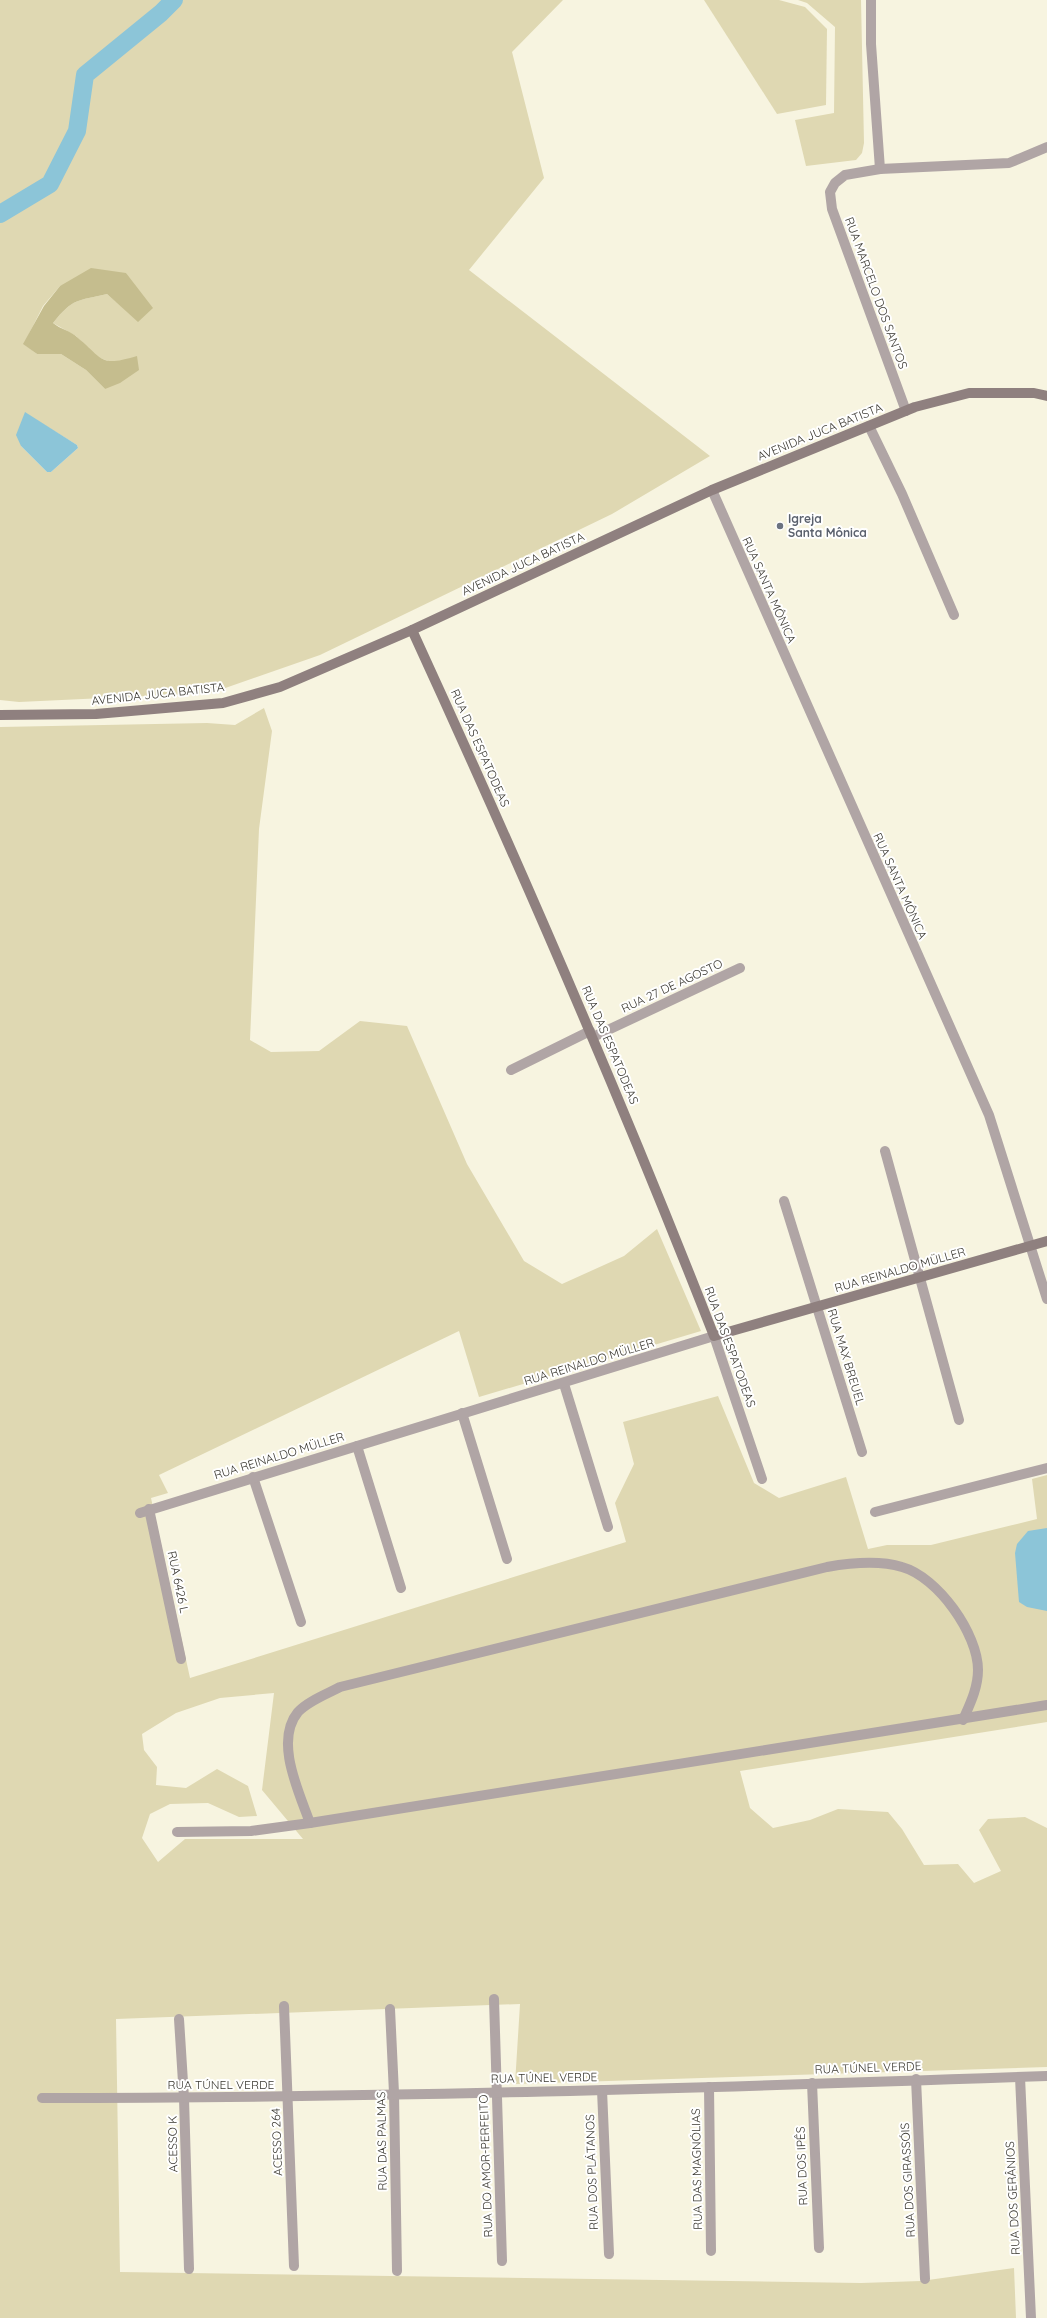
<svg xmlns="http://www.w3.org/2000/svg" width="1047" height="2318" font-family="Quicksand,sans-serif">
	<rect width="100%" height="100%" fill="#f7f4e0"/>
	<g fill="#dfd8b2" fill-rule="evenodd">
		<path d="M0,0H563L512,52L544,178L469,270L710,456L612,514L320,655L211,693L19,702L0,700ZM126,273L138,321L107,294C77,301 73,298 53,323L76,336L97,357L114,363L105,389L86,370L61,354H37L24,344L43,306L60,286ZM25,413L77,445L78,448L51,472H47L21,446Z"/>
		<polygon points="704,0 779,0 805,7 827,29 826,105 777,114"/>
		<polygon points="798,0 861,0 864,143 862,153 856,160 806,166 795,120 834,113 835,27 807,3"/>
		<path d="M264,708L272,731L259,829L250,1040L271,1052L319,1051L360,1021L407,1026L467,1164L524,1261L562,1284L624,1256L657,1229L701,1331L479,1397L459,1331L159,1475L168,1493L151,1498L190,1678L626,1542L615,1503L634,1464L623,1422L718,1396L754,1483L779,1498L846,1477L868,1549L887,1545H931L1037,1519L1032,1479L1047,1475V1722L740,1771L750,1808L773,1828L810,1820L838,1809L888,1812L902,1829L924,1865L958,1864L974,1883L1001,1871L979,1830L988,1819L1025,1817L1047,1828V2067L515,2084L520,2004L116,2019L120,2272L861,2283L921,2281L1014,2268L1016,2318H0V727L207,723L235,725ZM274,1693L262,1790L303,1839H185L158,1862L142,1838L150,1814L170,1804L208,1803L239,1817L257,1816L248,1786L217,1769L186,1788L156,1785L157,1767L144,1750L142,1734L176,1713L220,1698Z"/>
	</g>
	<path fill="#c5bd8e" d="M91,268L126,273L153,308L138,322L107,294C77,301 73,298 53,323C60,329 71,331 77,337C104,360 100,367 137,356L139,370L120,383L105,389L86,370L61,354H37L23,344L44,306L60,286Z"/>
	<g fill="#8cc5d8">
		<polygon points="25,412 77,445 78,448 51,472 47,472 21,446 16,435"/>
		<polygon points="1047,1528 1047,1611 1027,1607 1019,1602 1015,1553 1017,1544 1028,1531"/>
	</g>
	<g fill="none" stroke-linecap="round" stroke-linejoin="round">
		<polyline stroke="#8cc5d8" stroke-width="18" points="0,214 50,184 77,131 85,75 161,13 174,0"/>
		<g stroke="#b0a5a5" stroke-width="10">
			<polyline points="871,0 871,44 880,169"/>
			<polyline points="906,411 832,209 830,192 835,183 845,175 880,169 1009,163 1047,147"/>
			<polyline points="869,426 902,494 954,615"/>
			<polyline points="712,490 989,1115 1047,1299"/>
			<polyline points="593,1037 740,968"/>
			<polyline points="511,1070 590,1031"/>
			<polyline points="885,1151 959,1420"/>
			<polyline points="784,1201 862,1452"/>
			<polyline points="564,1384 608,1527"/>
			<polyline points="462,1413 507,1559"/>
			<polyline points="357,1446 401,1588"/>
			<polyline points="253,1477 301,1622"/>
			<polyline points="149,1509 181,1659"/>
			<polyline points="875,1512 1047,1468"/>
			<polyline points="140,1513 714,1336 762,1479"/>
			<path d="M310,1823C299,1792 274,1741 298,1712C308,1701 327,1694 340,1687L827,1567C850,1563 879,1560 902,1567C938,1577 978,1634 978,1670C978,1688 970,1704 963,1720"/>
			<polyline points="177,1832 251,1831 310,1823 1047,1705"/>
			<polyline points="494,1999 502,2261"/>
			<polyline points="284,2006 294,2266"/>
			<polyline points="390,2009 394,2093 397,2271"/>
			<polyline points="179,2019 184,2098 189,2269"/>
			<polyline points="1020,2077 1031,2318"/>
			<polyline points="916,2079 925,2279"/>
			<polyline points="812,2083 819,2248"/>
			<polyline points="709,2087 711,2251"/>
			<polyline points="602,2090 609,2254"/>
			<path d="M42,2098C377,2098 712,2088 1047,2076"/>
		</g>
		<g stroke="#8f807f" stroke-width="10">
			<path d="M412,630C519,863 621,1098 714,1336L1047,1241"/>
			<polyline points="0,715 96,714 223,703 280,687 412,630 712,490 915,407 969,393 1034,393 1047,396"/>
		</g>
	</g>
	<circle fill="#6b7280" stroke="#fff" stroke-width="1.5" cx="780" cy="526" r="4"/>
	<g text-anchor="middle" stroke-width="4" stroke-linejoin="round" paint-order="stroke">
		<g font-size="12" fill="#3a3831" stroke="#fff">
			<text transform="translate(876 293) rotate(70)" y="4">RUA MARCELO DOS SANTOS</text>
			<text transform="translate(820 432) rotate(-22)" y="4">AVENIDA JUCA BATISTA</text>
			<text transform="translate(523 564) rotate(-25)" y="4">AVENIDA JUCA BATISTA</text>
			<text transform="translate(769 590) rotate(66)" y="4">RUA SANTA MÔNICA</text>
			<text transform="translate(158 694) rotate(-6)" y="4">AVENIDA JUCA BATISTA</text>
			<text transform="translate(480 748) rotate(66)" y="4">RUA DAS ESPATODEAS</text>
			<text transform="translate(900 886) rotate(66)" y="4">RUA SANTA MÔNICA</text>
			<text transform="translate(672 986) rotate(-25)" y="4">RUA 27 DE AGOSTO</text>
			<text transform="translate(610 1045) rotate(67)" y="4">RUA DAS ESPATODEAS</text>
			<text transform="translate(900 1270) rotate(-16)" y="4">RUA REINALDO MÜLLER</text>
			<text transform="translate(730 1347) rotate(70)" y="4">RUA DAS ESPATODEAS</text>
			<text transform="translate(846 1357) rotate(73)" y="4">RUA MAX BREUEL</text>
			<text transform="translate(589 1362) rotate(-17)" y="4">RUA REINALDO MÜLLER</text>
			<text transform="translate(279 1456) rotate(-17)" y="4">RUA REINALDO MÜLLER</text>
			<text transform="translate(178 1582) rotate(78)" y="4">RUA 6426 L</text>
			<text transform="translate(868 2068) rotate(-2)" y="4">RUA TÚNEL VERDE</text>
			<text transform="translate(544 2078) rotate(-1)" y="4">RUA TÚNEL VERDE</text>
			<text x="221" y="2089">RUA TÚNEL VERDE</text>
			<text transform="translate(382 2141) rotate(-91)" y="4">RUA DAS PALMAS</text>
			<text transform="translate(277 2142) rotate(-92)" y="4">ACESSO 264</text>
			<text transform="translate(173 2144) rotate(-91)" y="4">ACESSO K</text>
			<text transform="translate(486 2166) rotate(-92)" y="4">RUA DO AMOR-PERFEITO</text>
			<text transform="translate(802 2166) rotate(-92)" y="4">RUA DOS IPÊS</text>
			<text transform="translate(697 2169) rotate(-91)" y="4">RUA DAS MAGNÓLIAS</text>
			<text transform="translate(592 2172) rotate(-92)" y="4">RUA DOS PLÁTANOS</text>
			<text transform="translate(908 2180) rotate(-93)" y="4">RUA DOS GIRASSÓIS</text>
			<text transform="translate(1013 2198) rotate(-93)" y="4">RUA DOS GERÂNIOS</text>
		</g>
		<g font-size="12" font-weight="bold" fill="#5b616d" stroke="#fff" text-anchor="start">
			<text x="788" y="523">Igreja<tspan x="788" dy="14">Santa Mônica</tspan></text>
		</g>
	</g>
</svg>
